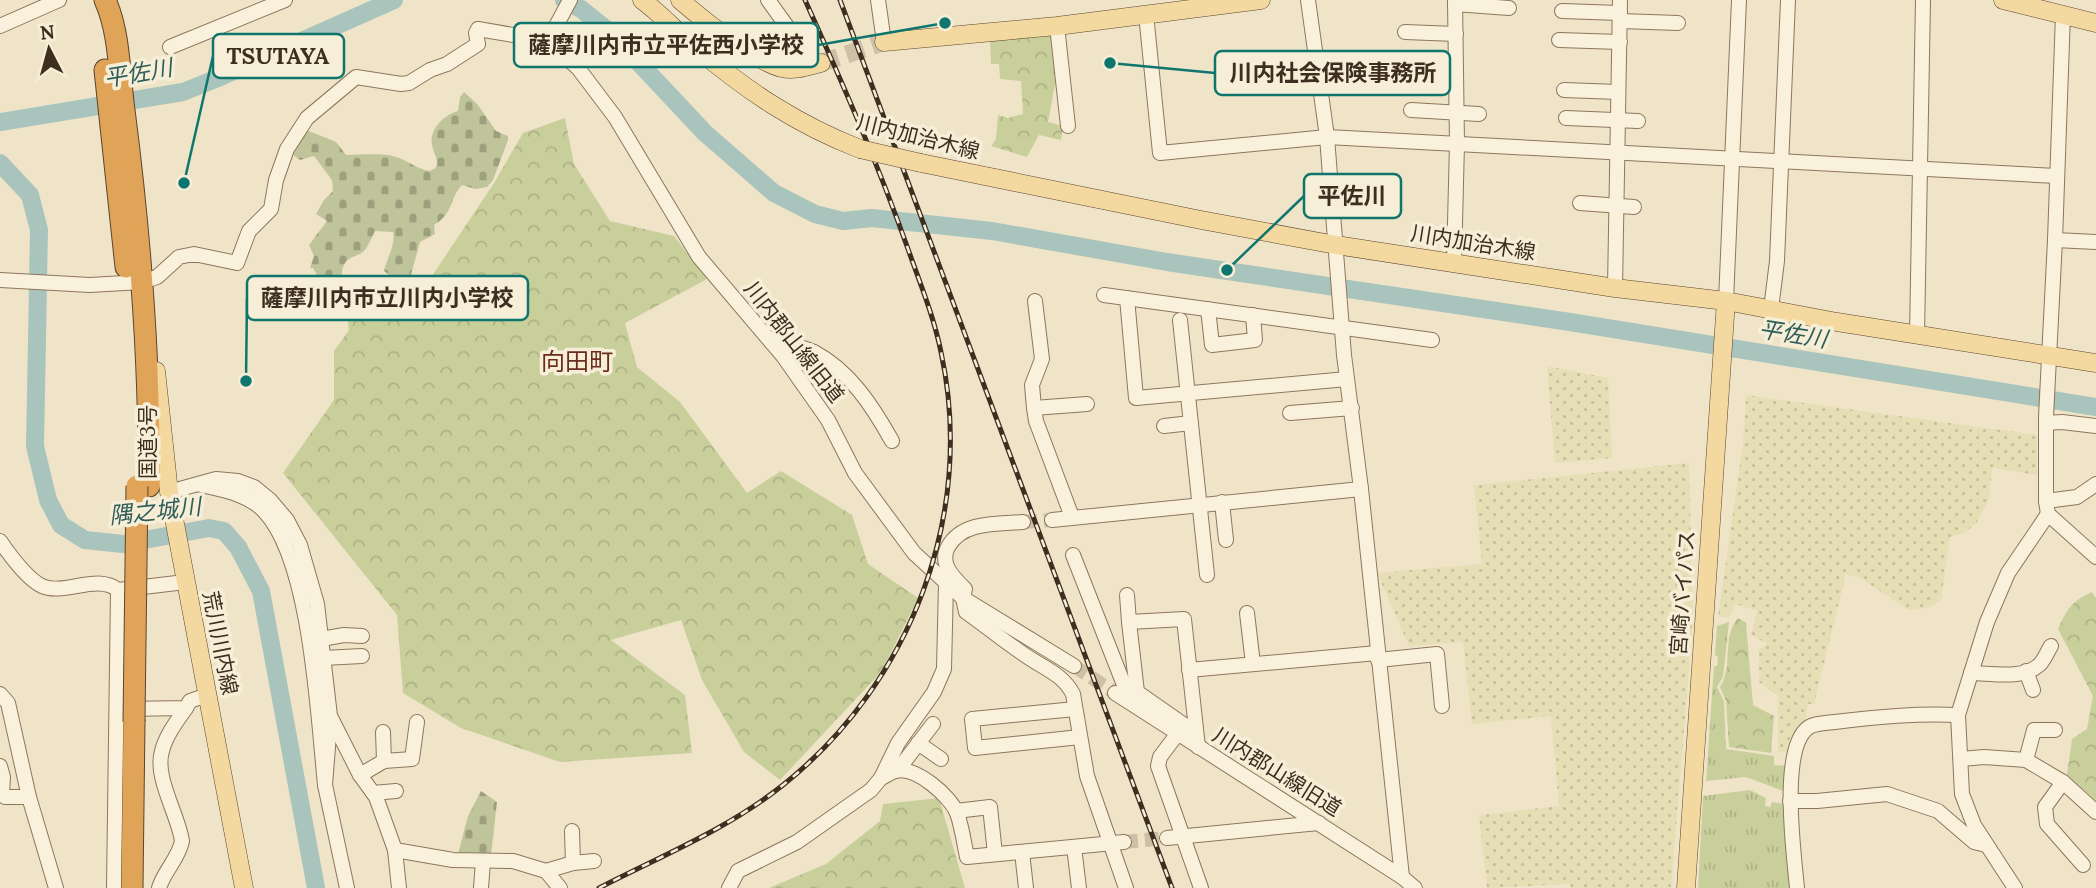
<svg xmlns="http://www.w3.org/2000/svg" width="2096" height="888" font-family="Lora,'Noto Sans JP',serif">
	<defs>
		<pattern id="farmland-dots" width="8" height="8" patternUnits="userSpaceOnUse" patternTransform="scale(1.75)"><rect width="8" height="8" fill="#e6deb5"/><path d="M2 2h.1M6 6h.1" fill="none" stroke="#c6bf9b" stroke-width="1.8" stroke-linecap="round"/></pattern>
		<pattern id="grass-tufts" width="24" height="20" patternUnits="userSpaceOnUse" patternTransform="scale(1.75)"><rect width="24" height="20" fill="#c9cf9b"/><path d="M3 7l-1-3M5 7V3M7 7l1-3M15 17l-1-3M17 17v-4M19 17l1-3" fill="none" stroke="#aeb285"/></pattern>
		<pattern id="forest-crowns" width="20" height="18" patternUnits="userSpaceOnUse" patternTransform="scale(1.75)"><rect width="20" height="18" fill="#c9cf9b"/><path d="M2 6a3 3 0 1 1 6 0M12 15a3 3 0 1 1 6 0" fill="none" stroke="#aeb285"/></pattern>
		<pattern id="cemetery-stones" width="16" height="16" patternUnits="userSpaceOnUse" patternTransform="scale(1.75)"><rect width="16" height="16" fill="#bfc49a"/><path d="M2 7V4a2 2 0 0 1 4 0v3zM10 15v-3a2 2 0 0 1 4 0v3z" fill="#9ca07d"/></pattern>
	</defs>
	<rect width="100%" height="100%" fill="#f0e4c8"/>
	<g fill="url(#farmland-dots)">
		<polygon points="1547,366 1608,378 1612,458 1555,463"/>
		<polygon points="1746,395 2037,435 2037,475 1992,468 1989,500 1977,522 1965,533 1950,537 1941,600 1928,608 1908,610 1862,579 1846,574 1814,704 1808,704 1805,723 1790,753 1778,752 1778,696 1759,682 1759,649 1768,644 1751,635 1757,611 1736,604 1729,617 1718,617 1743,443"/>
		<polygon points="1689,463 1693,620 1671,888 1571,888 1570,884 1487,888 1479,815 1559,806 1551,716 1472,724 1463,642 1409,646 1377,573 1482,564 1474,485"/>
	</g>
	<g fill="url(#grass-tufts)">
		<polygon points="1729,622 1723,677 1717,687 1724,701 1726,749 1774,756 1774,765 1790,766 1786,792 1746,777 1706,781 1714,666 1717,666 1718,657 1715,655 1717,626"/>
		<polygon points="1750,790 1766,798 1765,806 1770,807 1772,802 1786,804 1793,888 1698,888 1703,796"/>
	</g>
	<g fill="url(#forest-crowns)">
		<polygon points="1053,33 1057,74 1048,122 1063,126 1061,140 1039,135 1027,157 991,146 996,139 998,115 1008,118 1023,114 1021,81 1000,79 999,64 991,64 990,39"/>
		<polygon points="565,118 574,164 610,221 674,236 707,279 625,323 637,367 680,402 747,493 781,471 852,515 868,564 918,598 882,671 780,780 744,752 702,680 681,620 611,640 685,695 692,753 560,762 461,728 403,693 397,615 283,473 334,400 334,351 349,330 345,305 360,283 412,306 494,183 523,133"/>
		<path d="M2092,592L2096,598V801L2067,775L2072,739L2087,729L2093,696L2058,629C2067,609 2072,601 2092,592Z"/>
		<path d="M1738,618L1746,623L1753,705L1774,716L1771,753L1729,747L1726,701L1720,687C1734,666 1721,638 1738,618Z"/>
		<polygon points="939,798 965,888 769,888 826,864 880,821 883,804"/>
	</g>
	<g fill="url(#cemetery-stones)">
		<path d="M464,92L478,105L496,131L508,136V140L493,180L487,187L476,189L462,185C449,199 454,213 434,225L435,234L420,242L410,278C401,281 392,277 384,271C387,258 396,244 393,232L375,231C372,237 368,247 364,251C358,257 349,256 345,263C336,279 351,287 329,297L313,268H310L314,256L309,245L327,221L316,214L324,200L333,191L332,180L314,156L300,160L289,152L304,129L336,142L346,155C362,155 378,153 393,156C406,159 416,169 430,171C434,169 437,168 437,163C437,157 433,151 432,145C429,129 444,115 458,111L460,97Z"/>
		<polygon points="481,791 497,802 491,855 458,854 468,816"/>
	</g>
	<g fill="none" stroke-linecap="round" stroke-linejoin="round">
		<g stroke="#a9c4bc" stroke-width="18">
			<polyline points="564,0 581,9 611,33 705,133 774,193 815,214 843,221 872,218 992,231 1167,262 1570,322 2096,407"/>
			<polyline points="0,122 183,92 218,78 394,0"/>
			<polyline points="0,163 30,195 39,230 35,446 48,500 61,525 85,540 123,544 209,528 224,531 238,547 261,591 316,888"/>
		</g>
		<g stroke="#ccc0a6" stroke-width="14" stroke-dasharray="14 7" stroke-linecap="butt">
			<polyline points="1023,522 1052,520"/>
			<polyline points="1074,666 1115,693"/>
			<polyline points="1124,842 1167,838"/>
		</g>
		<polyline stroke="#ccc0a6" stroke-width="18" stroke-dasharray="18 9" stroke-linecap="butt" points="821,63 884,42"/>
		<g stroke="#8d765c" stroke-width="16">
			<g id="minor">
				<polyline points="768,0 786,25 790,38 814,65"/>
				<polyline points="878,0 884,42"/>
				<polyline points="1308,0 1327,137 1344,355 1361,489 1402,877"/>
				<polyline points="1455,4 1509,8"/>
				<polyline points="1562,11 1620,13"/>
				<polyline points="1146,14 1160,153 1327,137 2057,176"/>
				<polyline points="2063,14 2055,240 2046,417 2046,501 2048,514 2096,557"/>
				<polyline points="1620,21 1678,23"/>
				<polyline points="0,26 59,0"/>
				<polyline points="1057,26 1068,126"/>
				<polyline points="1405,32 1456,34"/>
				<polyline points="1559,40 1620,42"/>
				<polyline points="548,41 578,68 615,117 699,257 783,356 828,420 855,473 914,553 963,598 1074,666"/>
				<polyline points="548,41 570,0"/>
				<polyline points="170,47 285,0"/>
				<polyline points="1564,90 1618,92"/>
				<polyline points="1411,110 1479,114"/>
				<polyline points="1566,118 1638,121"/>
				<polyline points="1580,203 1634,207"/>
				<polyline points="2055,240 2096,242"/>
				<polyline points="1454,264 1457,143 1455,0"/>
				<polyline points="0,280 90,285 142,282 157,277 179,257 194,254 237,263 249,231 271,209 276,180 287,149 307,118 356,77 401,84 409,83 430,70 447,64 478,44 476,33 478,29 548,41"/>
				<polyline points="1615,288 1620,0"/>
				<polyline points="1104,295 1432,340"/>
				<polyline points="1127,298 1136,398 1347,379"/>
				<polyline points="1726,301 1739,0"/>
				<polyline points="1208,309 1212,345 1255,340 1253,315"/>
				<polyline points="1771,309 1777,261 1788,0"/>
				<polyline points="1180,320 1207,575"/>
				<polyline points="1917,335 1923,0"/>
				<path d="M771,342C784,345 802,346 814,352C850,371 873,407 892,441"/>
				<polyline points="1034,408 1032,385 1042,359 1035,301"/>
				<polyline points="1290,413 1352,408"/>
				<polyline points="2046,423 2062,422 2096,426"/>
				<polyline points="1164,426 1191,423"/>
				<path d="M201,485C223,490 248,494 264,511C311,560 318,717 325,785L330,722"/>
				<polyline points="169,492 216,479 238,481 254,487 270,500 287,520 300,545 317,604 330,716 360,775 376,797 395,850 453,860 513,861 546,871 560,888"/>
				<polyline points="2046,501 2077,497 2096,484"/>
				<polyline points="1222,502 1226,540"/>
				<polyline points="1072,517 1036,421 1034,408 1087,404"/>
				<polyline points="1052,520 1361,489"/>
				<path d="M1023,522C997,524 962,521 948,547C939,564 953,577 965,589L963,598L966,612C986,626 1005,642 1025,655C1043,668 1063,674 1073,694L1087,776L1126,888"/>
				<path d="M0,541C9,554 27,579 42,586C64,596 97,573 118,590L185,582"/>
				<polyline points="1073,555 1124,685 1137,692"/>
				<polyline points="1127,595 1129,622 1184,619 1198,747"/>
				<polyline points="1247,613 1253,664"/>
				<polyline points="1129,622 1137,692 1190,729"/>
				<polyline points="321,639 344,635 362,636"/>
				<polyline points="323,658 362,656"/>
				<polyline points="1378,660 1437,654 1442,706"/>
				<polyline points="1189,670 1377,653"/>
				<polyline points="2026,671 2033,690"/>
				<path d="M1971,673C1990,673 2023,680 2039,665C2044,661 2047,652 2051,646"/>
				<polyline points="1115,693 1402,877 1415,888"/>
				<polyline points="0,694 8,703 29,797 56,888"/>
				<polyline points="126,709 186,708 190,701 207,695"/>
				<polyline points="1075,709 972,719 975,748 1080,737"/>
				<polyline points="1184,725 1160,757 1158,766 1201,888"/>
				<polyline points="918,743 941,759"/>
				<polyline points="1961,759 1984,757 2026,760 2063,782 2096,812"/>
				<polyline points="891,760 901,766 933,724"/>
				<polyline points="2026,760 2034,730 2055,730"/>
				<polyline points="384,761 412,759 417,722"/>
				<polyline points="0,766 3,777 2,793 5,797 29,797"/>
				<polyline points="360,775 384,761 383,732"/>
				<path d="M881,778C886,776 891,772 896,771C916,766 950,796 957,813C962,827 964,843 967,857L1124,842"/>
				<polyline points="2063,782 2045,807 2047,824 2083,865"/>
				<polyline points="325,785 347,888"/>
				<polyline points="373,793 396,791"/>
				<polyline points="1790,801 1817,801 1887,794 1938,811 1974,842 1986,845"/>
				<polyline points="956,811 990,807 995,854"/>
				<polyline points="572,831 573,863"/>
				<polyline points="1167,838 1319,823"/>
				<polyline points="1074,847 1079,888"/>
				<polyline points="395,850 399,888"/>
				<polyline points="1022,852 1026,888"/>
				<polyline points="546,871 573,863 594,861"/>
				<polyline points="114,888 118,590"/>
				<path d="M159,888C164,871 179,858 182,841C178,814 154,777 162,751C166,735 177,721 186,708"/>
				<polyline points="481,888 483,861"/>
				<polyline points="729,888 738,871 797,842 871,790 881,778 898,743 934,692 944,669 946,583"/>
				<path d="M1797,888C1794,854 1779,747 1809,727C1816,723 1827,723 1835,722C1877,717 1917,713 1958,715"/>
				<polyline points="2015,888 1974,825 1962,794 1958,715 1987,622 2008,573 2048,514"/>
			</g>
		</g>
		<g stroke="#5b4430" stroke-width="19">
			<g id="major">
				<path d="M642,0C661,14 677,32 695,47C747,91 796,124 860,149"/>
				<path d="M680,0C703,20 754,61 782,68C795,71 808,66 821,63"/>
				<polyline points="2003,0 2096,23"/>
				<polyline points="884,42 1057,26 1261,0"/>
				<polyline points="921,163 1201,220 1336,245 1615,288 1726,301 1837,322 2096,363"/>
				<polyline points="156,371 169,492 244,888"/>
				<polyline points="1686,888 1726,301"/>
			</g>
		</g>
		<g stroke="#5b4430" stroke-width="23">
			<g id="highway">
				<path d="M105,0C120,33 119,74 124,110C140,234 150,360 149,486"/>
				<polyline points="105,70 126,267"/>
				<polyline points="132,888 134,722"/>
			</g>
		</g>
		<use href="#minor" stroke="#faf1dc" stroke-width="14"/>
		<use href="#major" stroke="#f3d9a0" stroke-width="18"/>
		<use href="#highway" stroke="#e0a458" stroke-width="21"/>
		<g stroke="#3d2e20" stroke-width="5">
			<g id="rail">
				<polyline points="840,0 1172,888"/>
				<path d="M599,888C661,856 728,829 783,785C911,683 976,514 941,352C934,317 920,283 908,249C878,164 842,82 805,0"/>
			</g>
		</g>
		<use href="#rail" stroke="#f7eed8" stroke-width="2.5" stroke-dasharray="8" stroke-linecap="butt"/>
		<g stroke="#5b4430" stroke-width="19" stroke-linecap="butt">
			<polyline id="major-bridge" points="860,149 921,163"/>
		</g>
		<g stroke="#5b4430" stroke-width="23" stroke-linecap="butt">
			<polyline id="highway-bridge" points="134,722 137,486"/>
		</g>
		<use href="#major-bridge" stroke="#f3d9a0" stroke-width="18"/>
		<use href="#highway-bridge" stroke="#e0a458" stroke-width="21"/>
	</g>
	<g text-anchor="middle" stroke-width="7" stroke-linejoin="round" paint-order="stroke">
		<g font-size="21" fill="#3d2e20" stroke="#f7eed8">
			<text transform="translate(918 137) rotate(14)" y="7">川内加治木線</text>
			<text transform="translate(1473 243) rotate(9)" y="7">川内加治木線</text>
			<text transform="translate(794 342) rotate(52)" y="7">川内郡山線旧道</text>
			<text transform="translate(148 442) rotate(-90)" y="7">国道3号</text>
			<text transform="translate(1683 593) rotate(-86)" y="7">宮崎バイパス</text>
			<text transform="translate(220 643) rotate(79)" y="7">荒川川内線</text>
			<text transform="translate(1277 772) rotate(32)" y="7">川内郡山線旧道</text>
		</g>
		<g font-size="23" font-style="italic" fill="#2f5d5a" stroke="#f7eed8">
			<text transform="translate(138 73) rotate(-10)" y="8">平佐川</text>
			<text transform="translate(1793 334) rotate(9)" y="8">平佐川</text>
			<text transform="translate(155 511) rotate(-6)" y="8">隅之城川</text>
		</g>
		<g font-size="24" fill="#6b2e1e" stroke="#f7eed8">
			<text x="577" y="370">向田町</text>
		</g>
	</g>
	<path fill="none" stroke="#0f766e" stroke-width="2.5" d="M945 23L818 45M184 183L213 56M1110 63L1215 73M1227 270L1304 196M246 381L247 298"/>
	<g fill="#0f766e" stroke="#f7eed8" stroke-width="2.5">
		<circle cx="945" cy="23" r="7"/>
		<circle cx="184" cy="183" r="7"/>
		<circle cx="1110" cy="63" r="7"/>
		<circle cx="1227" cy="270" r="7"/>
		<circle cx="246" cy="381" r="7"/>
	</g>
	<g fill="#f7eed8" stroke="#0f766e" stroke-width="2.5">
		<rect x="514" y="23" width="304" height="44" rx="7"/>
		<rect x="213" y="34" width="131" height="44" rx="7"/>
		<rect x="1215" y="51" width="235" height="44" rx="7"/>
		<rect x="1304" y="174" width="97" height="44" rx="7"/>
		<rect x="247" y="276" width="281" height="44" rx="7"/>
	</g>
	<g font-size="23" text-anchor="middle" font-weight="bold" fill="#3d2e20">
		<text x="666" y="53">薩摩川内市立平佐西小学校</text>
		<text x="278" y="64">TSUTAYA</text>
		<text x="1333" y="81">川内社会保険事務所</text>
		<text x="1352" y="204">平佐川</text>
		<text x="387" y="306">薩摩川内市立川内小学校</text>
	</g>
	<g transform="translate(49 49) rotate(354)" stroke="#f7eed8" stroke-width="5" paint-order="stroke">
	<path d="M0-5L12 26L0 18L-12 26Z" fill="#3d2e20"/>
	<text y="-10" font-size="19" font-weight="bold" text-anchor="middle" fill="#3d2e20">N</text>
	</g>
</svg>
